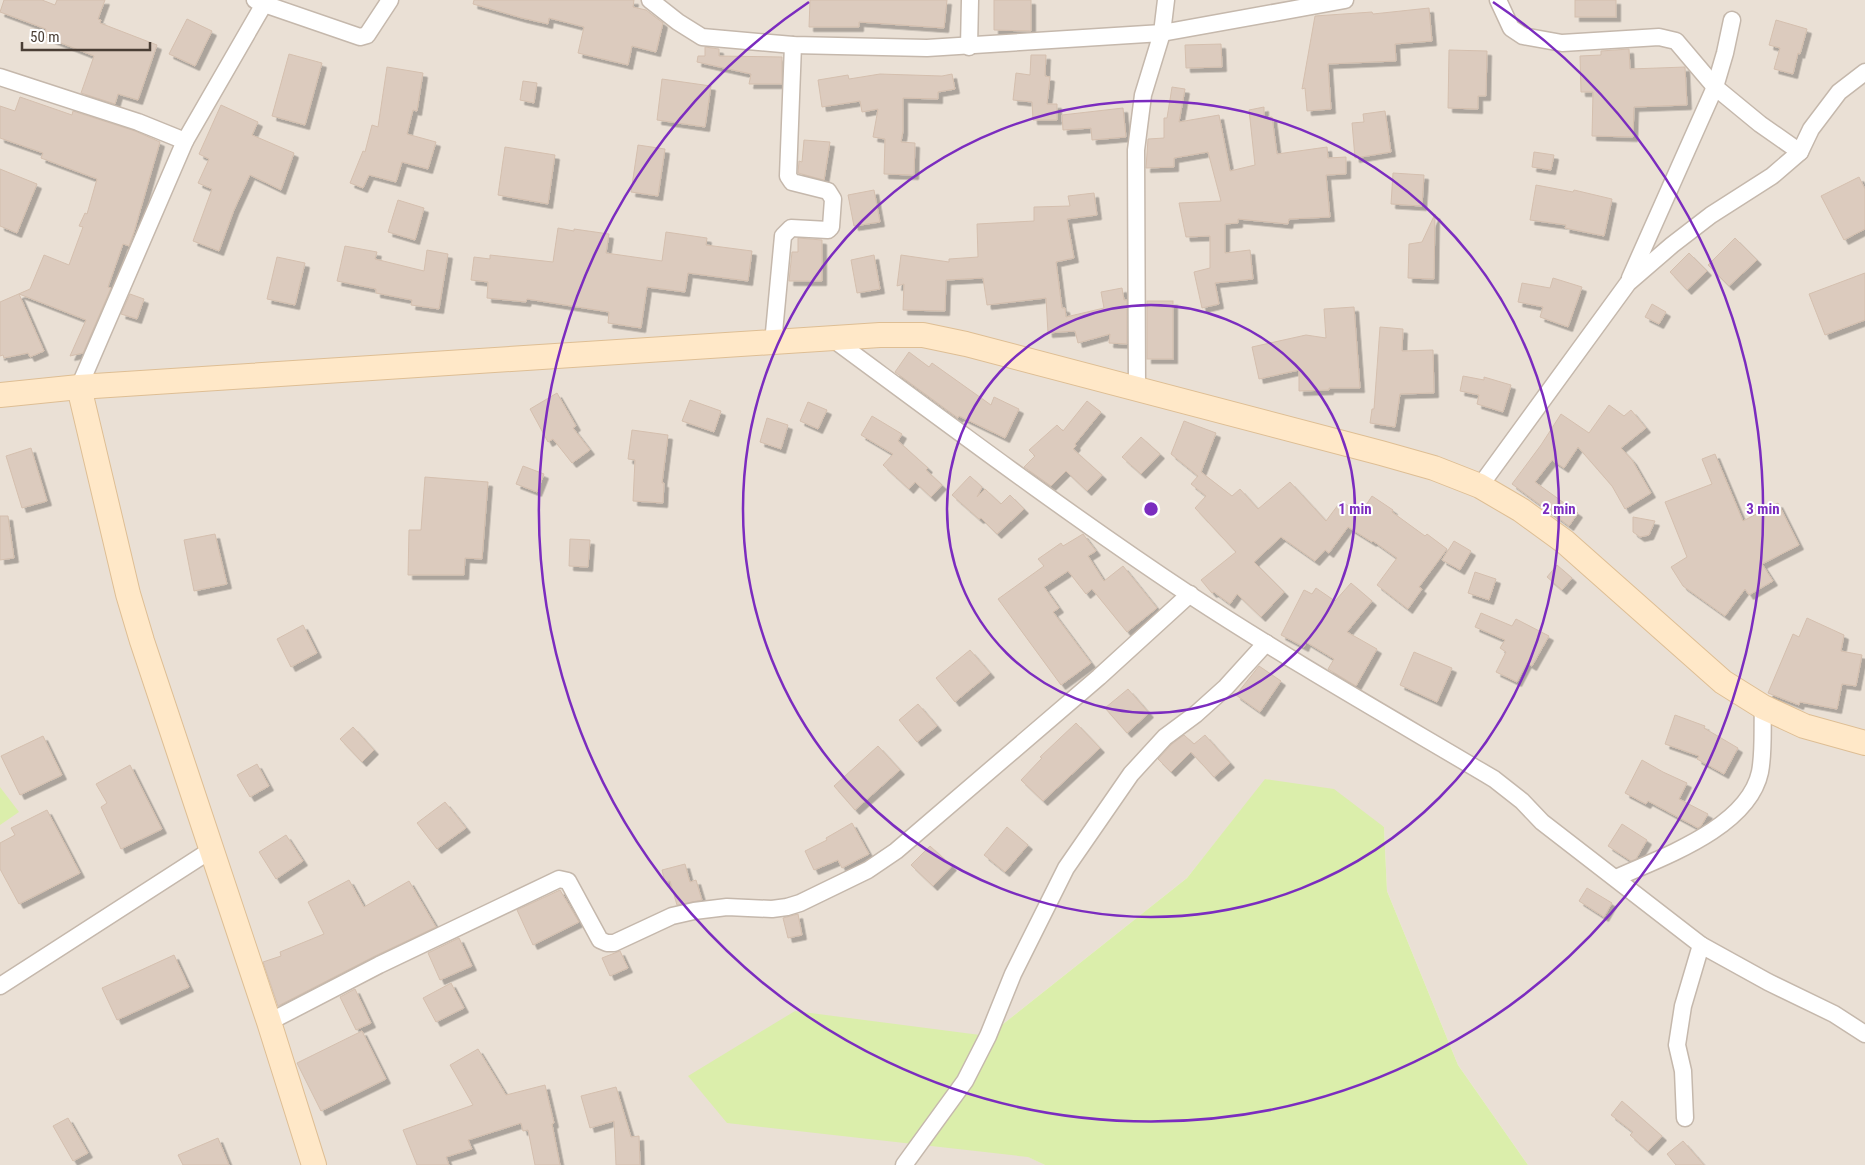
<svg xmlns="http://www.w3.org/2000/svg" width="1865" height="1165" font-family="'Roboto Condensed',sans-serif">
	<defs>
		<filter id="shadow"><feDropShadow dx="4.5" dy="4.5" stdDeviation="0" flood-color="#0004"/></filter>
	</defs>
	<rect width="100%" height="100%" fill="#f5efe7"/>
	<polygon fill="#eae0d5" points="0,0 1865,0 1865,1165 1528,1165 1458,1065 1387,891 1384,827 1266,779 1187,878 988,1036 1029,1157 1045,1165 0,1165"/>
	<g fill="#dbeeab">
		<polygon points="1265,779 1334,789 1384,827 1387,891 1458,1065 1528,1165 1045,1165 1028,1157 727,1123 688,1076 795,1011 988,1036 1187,878"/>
		<polygon points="0,787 19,812 0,825"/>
	</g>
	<g fill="#dccbbe" stroke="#d4bfae" filter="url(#shadow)">
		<polygon points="4,0 42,0 55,5 57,0 105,0 98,19 101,20 100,23 157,45 138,100 118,94 115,104 81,93 94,56 43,36 46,29 0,12"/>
		<polygon points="474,0 634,0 633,7 646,10 663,23 656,52 632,46 628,65 578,53 584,27 549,18 548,24 522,18 473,4"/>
		<polygon points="810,0 947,0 944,28 859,22 859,27 809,27"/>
		<polygon points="994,0 1031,0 1031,31 994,30"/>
		<rect x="1575" y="0" width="41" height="17"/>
		<polygon points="1429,8 1432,41 1395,44 1396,61 1328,64 1331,109 1307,111 1305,88 1302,89 1315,16 1372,12 1373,14"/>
		<polygon points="187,19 212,31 195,66 169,54"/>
		<polygon points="1776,20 1807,29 1800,54 1798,53 1793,74 1774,69 1780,48 1769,45"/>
		<polygon points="1221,44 1222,67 1186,68 1185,45"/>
		<polygon points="705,47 719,49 719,56 782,57 782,84 749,84 751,74 697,62 698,56 705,56"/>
		<polygon points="1629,49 1630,69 1685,67 1687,105 1634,107 1633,137 1592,136 1593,92 1581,92 1580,56 1601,55 1601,51"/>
		<polygon points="1449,50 1487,51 1486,96 1478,96 1478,109 1448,108"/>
		<polygon points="289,54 322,63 305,125 272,116"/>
		<polygon points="1031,55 1046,55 1045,76 1050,77 1047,104 1057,104 1057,120 1033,120 1032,102 1013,100 1016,73 1030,75"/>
		<polygon points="387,67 423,73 417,111 413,110 407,134 436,142 428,169 402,162 396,182 369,175 363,188 350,183 363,151 365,152 372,125 378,127"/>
		<polygon points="880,74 942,76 952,74 955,89 938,92 938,99 903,98 903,131 901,142 915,143 914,175 884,174 885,139 873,137 878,109 862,112 860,101 822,107 818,80 848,75 849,79"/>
		<polygon points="662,79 711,86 705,127 657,120"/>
		<polygon points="523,81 537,83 534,103 520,100"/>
		<polygon points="1172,87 1185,89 1179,122 1219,115 1230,171 1255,165 1249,110 1264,107 1264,118 1272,117 1277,154 1327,147 1328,158 1346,157 1346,174 1326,175 1330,217 1289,219 1288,224 1238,219 1238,223 1225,224 1225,253 1250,250 1253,279 1215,283 1219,304 1202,308 1194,272 1210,268 1210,236 1186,237 1179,203 1221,201 1208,152 1174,158 1174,167 1146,168 1148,139 1164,138 1164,118 1167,118"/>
		<polygon points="20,97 72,115 73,111 135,131 160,142 134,232 129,246 123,244 108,287 111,288 83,353 70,356 86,320 19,294 44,351 30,357 28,353 4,358 3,355 0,356 0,302 30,289 44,255 69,265 83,227 79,226 85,213 87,214 97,179 41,158 43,153 0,138 0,106 15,111"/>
		<polygon points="221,105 258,122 252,135 294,153 281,190 250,175 234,210 219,251 193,241 212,189 198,183 209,159 199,154"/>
		<polygon points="1123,108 1126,137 1092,140 1091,128 1063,130 1062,115"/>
		<polygon points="1385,111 1391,152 1355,158 1352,123 1364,122 1363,114"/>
		<polygon points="804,140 830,142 824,180 798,173 799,161 802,162"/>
		<polygon points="638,145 665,149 658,196 631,192"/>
		<polygon points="505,147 555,155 548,204 498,195"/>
		<polygon points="1534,152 1554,155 1551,170 1532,167"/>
		<polygon points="0,169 37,184 17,233 0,226"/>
		<polygon points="1393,173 1424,175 1422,206 1391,204"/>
		<polygon points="1859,177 1865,189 1865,229 1844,240 1821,196"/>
		<polygon points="1536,185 1573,192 1574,190 1612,199 1604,236 1565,228 1566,225 1530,220"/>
		<polygon points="874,190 880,222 854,226 848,195"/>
		<polygon points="1094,193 1097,215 1067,219 1074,258 1056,262 1062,308 1065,308 1066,317 1104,308 1101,292 1122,288 1124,300 1127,300 1127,344 1109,343 1110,334 1078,343 1075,331 1048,333 1046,298 987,305 983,278 946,280 945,311 903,310 904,284 897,286 901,255 949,262 949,259 978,257 977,224 1034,221 1034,207 1070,206 1068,196"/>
		<polygon points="398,200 424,208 415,240 388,232"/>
		<polygon points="1435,214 1434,279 1408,278 1409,244 1422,242"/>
		<polygon points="558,228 574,231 574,229 609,234 606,253 662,261 666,232 707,238 706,245 752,251 748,281 688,273 685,292 647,287 641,328 608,323 609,312 527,299 526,302 487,298 488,282 471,280 474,257 490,259 490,255 553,262"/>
		<polygon points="798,238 822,240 822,281 789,281 792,252 798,252"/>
		<polygon points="1735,238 1757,260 1729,286 1708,265"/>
		<polygon points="345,246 377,252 375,259 424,271 427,250 448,254 439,309 411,305 412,300 376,293 376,289 337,281"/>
		<polygon points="1689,253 1707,271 1687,290 1670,272"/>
		<polygon points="874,255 880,289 857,293 851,260"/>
		<polygon points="277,257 305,263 295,305 267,299"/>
		<polygon points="1865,273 1865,320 1825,335 1809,294"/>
		<polygon points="1553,278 1582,287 1568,327 1540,317 1543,307 1518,302 1522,283 1550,288"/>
		<polygon points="130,294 144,299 137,319 121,314"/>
		<rect x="1147" y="301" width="26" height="58"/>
		<polygon points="1652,304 1666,312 1659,324 1645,317"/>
		<polygon points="1354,307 1360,388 1329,388 1329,390 1299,391 1299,370 1259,379 1252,347 1306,335 1326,338 1324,309"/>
		<polygon points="1380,327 1403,329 1402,351 1433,350 1434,393 1400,394 1395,427 1370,423 1372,409 1374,409"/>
		<polygon points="909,352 929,367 932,363 991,405 994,397 1019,409 1005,438 959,416 958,418 895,372"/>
		<polygon points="1463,376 1484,380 1484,377 1511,385 1503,412 1477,404 1479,395 1460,391"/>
		<polygon points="557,393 576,426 573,428 590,450 572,463 553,439 548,442 530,409"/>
		<polygon points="690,400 721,411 714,432 682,421"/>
		<polygon points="1087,401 1101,412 1075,444 1076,446 1073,449 1102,475 1087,491 1066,471 1051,486 1024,467 1035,456 1029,450 1057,425 1063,431"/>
		<polygon points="808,402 827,410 818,429 800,421"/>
		<polygon points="1609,405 1624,416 1631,410 1646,428 1621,448 1632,460 1651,493 1625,509 1612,486 1578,447 1564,468 1552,460 1535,482 1578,513 1569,526 1512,484 1541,445 1561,414 1589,433"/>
		<polygon points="872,416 902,434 898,441 928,468 926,470 942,485 931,497 915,482 909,489 883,465 893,454 861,435"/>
		<polygon points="767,418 788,425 781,449 760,442"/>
		<polygon points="1184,421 1216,433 1201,472 1232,496 1240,489 1258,509 1290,482 1326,521 1341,501 1360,514 1372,496 1393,510 1392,512 1425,536 1427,534 1447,549 1419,587 1422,589 1408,609 1377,585 1397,558 1373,541 1372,542 1348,527 1329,553 1325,550 1315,561 1281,537 1254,562 1284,592 1261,617 1237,594 1230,604 1214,592 1212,593 1201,580 1236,552 1195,508 1206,496 1191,484 1198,476 1171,454"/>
		<polygon points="632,430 668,435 662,483 664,483 663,503 633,501 635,460 628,459"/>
		<polygon points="1141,437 1160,454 1141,474 1122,457"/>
		<polygon points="31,448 47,501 22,508 6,456"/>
		<polygon points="1715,454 1743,521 1778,503 1799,545 1762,564 1773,581 1749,595 1745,589 1725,616 1683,586 1671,567 1687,557 1665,502 1712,484 1702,459"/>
		<polygon points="523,466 544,474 537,492 516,484"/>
		<polygon points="970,476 982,487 977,497 985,489 1001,504 1010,495 1024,509 997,534 981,518 979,519 952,495"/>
		<polygon points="425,477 488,482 482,559 465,558 464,575 408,575 409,530 421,530"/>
		<polygon points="0,516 8,516 14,558 0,560"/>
		<polygon points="1633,517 1655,521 1649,535 1640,537 1633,532"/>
		<polygon points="215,534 227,584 194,591 184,540"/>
		<polygon points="1083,534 1096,551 1088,556 1104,581 1123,566 1157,608 1127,632 1092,589 1086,594 1068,571 1044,587 1059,608 1053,612 1091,663 1061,685 998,599 1044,566 1038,559 1061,543 1063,546"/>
		<polygon points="570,539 590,540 588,567 569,566"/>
		<polygon points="1454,541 1471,551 1460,570 1442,560"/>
		<polygon points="1557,565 1572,578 1562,590 1547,577"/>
		<polygon points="1475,572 1496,579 1489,600 1468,593"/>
		<polygon points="1351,583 1372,601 1347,632 1377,649 1356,686 1328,669 1334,659 1306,642 1304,647 1281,635 1304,590 1312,594 1316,588 1335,601"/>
		<polygon points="1481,613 1512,626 1516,619 1549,636 1532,666 1527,663 1517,682 1496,672 1506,652 1500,648 1505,640 1475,627"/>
		<polygon points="1807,618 1844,635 1841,651 1862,655 1856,686 1842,684 1837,709 1800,702 1799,705 1768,693 1793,634 1799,637"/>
		<polygon points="303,625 317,653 291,667 277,639"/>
		<polygon points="970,650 990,673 955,702 936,678"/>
		<polygon points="1414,652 1452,668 1437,702 1400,685"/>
		<polygon points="1259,666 1281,681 1260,712 1236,695"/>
		<polygon points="1128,689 1149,713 1127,733 1105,708"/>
		<polygon points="918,704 937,726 917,742 899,720"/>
		<polygon points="1675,715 1705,726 1704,728 1738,748 1724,774 1697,759 1699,756 1665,744"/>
		<polygon points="1076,723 1100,748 1043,801 1021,780 1042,758 1040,757"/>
		<polygon points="353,727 374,750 362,762 340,739"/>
		<polygon points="1184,735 1194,744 1205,735 1230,763 1214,777 1191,752 1171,772 1158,759 1172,744"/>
		<polygon points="43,736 62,775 20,795 1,756"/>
		<polygon points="878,746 900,770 855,810 834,786"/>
		<polygon points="1642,760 1663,772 1687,783 1679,799 1708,814 1701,826 1698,828 1648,801 1646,804 1625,793"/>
		<polygon points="257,764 269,786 250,797 237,775"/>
		<polygon points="130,765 162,829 121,849 101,807 107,803 96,784"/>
		<polygon points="445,802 466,828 437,849 417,823"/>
		<polygon points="47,810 80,873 19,904 0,869 0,843 15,835 11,828"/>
		<polygon points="852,823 869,854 842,868 838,860 814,870 805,851 827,840 826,838"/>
		<polygon points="1622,824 1647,840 1636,859 1631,861 1608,846"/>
		<polygon points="1007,827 1028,845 1005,872 984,855"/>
		<polygon points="286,835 303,861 276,879 259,852"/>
		<polygon points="930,846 952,866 933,886 911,865"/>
		<polygon points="685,864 690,882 696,880 702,900 677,905 670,881 665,882 662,870"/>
		<polygon points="349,880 364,907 409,881 436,927 375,956 278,1006 263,962 281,956 280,952 324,934 308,902"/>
		<polygon points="1587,888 1612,903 1604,917 1579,901"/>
		<polygon points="560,890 579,922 533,945 517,910"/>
		<polygon points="798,914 802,935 788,938 783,918"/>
		<polygon points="459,938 472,966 440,980 428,953"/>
		<polygon points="620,951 628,968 610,976 602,958"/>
		<polygon points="174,955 189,987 117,1020 102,988"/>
		<polygon points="451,983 464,1008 436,1022 423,998"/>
		<polygon points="355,989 371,1023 356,1030 340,997"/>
		<polygon points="362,1031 386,1079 321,1111 297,1063"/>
		<polygon points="478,1049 506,1095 545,1085 554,1123 552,1124 560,1165 535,1165 528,1130 523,1131 521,1123 468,1140 472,1149 446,1157 449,1165 417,1165 403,1130 473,1105 450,1065"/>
		<polygon points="616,1087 631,1137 639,1136 640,1165 616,1165 614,1121 590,1128 581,1096"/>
		<polygon points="1622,1101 1662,1136 1648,1151 1630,1135 1633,1132 1611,1115"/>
		<polygon points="68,1118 88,1153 73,1161 53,1126"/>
		<polygon points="218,1138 229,1165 183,1165 178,1155"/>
		<polygon points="1683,1141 1704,1165 1676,1165 1667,1154"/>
	</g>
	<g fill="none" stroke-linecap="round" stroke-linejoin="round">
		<g stroke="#c5b8ac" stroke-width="19">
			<g id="street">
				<polyline points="265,0 264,4 360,37 367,35 390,0"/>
				<polyline points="650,0 678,22 702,37 793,45 927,48 1162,33 1143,95 1136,150 1137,388"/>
				<polyline points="1166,0 1162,33 1345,0"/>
				<polyline points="1498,0 1511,28 1523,36 1562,43 1659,37 1676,41 1715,87 1760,124 1800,152"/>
				<polyline points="969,47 970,0"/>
				<polyline points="0,77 138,122 185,141 79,387"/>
				<polyline points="185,141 264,4 255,0"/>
				<polyline points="1630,278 1715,87 1725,53 1732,20"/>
				<path d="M833,339C951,426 1068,514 1190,595C1289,660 1393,719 1494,779L1522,801L1542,822L1701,945L1683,1006L1677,1045L1683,1071L1685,1118"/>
				<polyline points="773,343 783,236 791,228 828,230 831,227 833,199 828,191 792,182 788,176 793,45"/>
				<polyline points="1480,486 1628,283 1672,245 1711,215 1772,176 1800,152 1811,129 1839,92 1865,72"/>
				<path d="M1616,878C1662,857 1748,828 1760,772C1764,751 1762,729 1763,707"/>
				<polyline points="1701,945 1768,982 1834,1014 1865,1034"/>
				<polyline points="0,986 211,850"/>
				<polyline points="269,1022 379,965 559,879 568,881 600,940 607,943 614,943 672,916 694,911 727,907 772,909 787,907 800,903 868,870 896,851 1099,677 1190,594"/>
				<polyline points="904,1165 965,1081 988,1036 1013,974 1066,868 1131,774 1165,737 1196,714 1226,687 1266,643"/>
			</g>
		</g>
		<g stroke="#debe94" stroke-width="26">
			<g id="secondary">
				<polyline points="79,387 128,594 142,641 269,1022 314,1165"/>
				<polyline points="0,395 79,387 880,335 923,335 966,344 1381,453 1434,468 1480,486 1521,510 1565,542 1723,682 1763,707 1804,726 1865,743"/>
			</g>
		</g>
		<use href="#street" stroke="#fff" stroke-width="16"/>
		<use href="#secondary" stroke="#ffe8c8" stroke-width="24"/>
	</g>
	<g fill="none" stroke="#7b2cbf" stroke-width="2.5">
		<circle cx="1151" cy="509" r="204"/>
		<circle cx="1151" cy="509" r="408"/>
		<path d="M1493 2A612 612 0 1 1 809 2"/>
	</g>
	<circle cx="1151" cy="509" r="8" fill="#7b2cbf" stroke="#fff" stroke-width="2.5"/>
	<g font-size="15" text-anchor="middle" font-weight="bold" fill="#7b2cbf" stroke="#fff" stroke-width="4" stroke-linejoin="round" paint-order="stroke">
		<text x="1355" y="514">1 min</text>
		<text x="1559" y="514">2 min</text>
		<text x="1763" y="514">3 min</text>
	</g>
	<path d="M22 42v8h128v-8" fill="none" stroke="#4a3e35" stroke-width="2.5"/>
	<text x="30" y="42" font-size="15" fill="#4a3e35" stroke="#ffffff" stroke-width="4" paint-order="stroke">50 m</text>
</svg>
